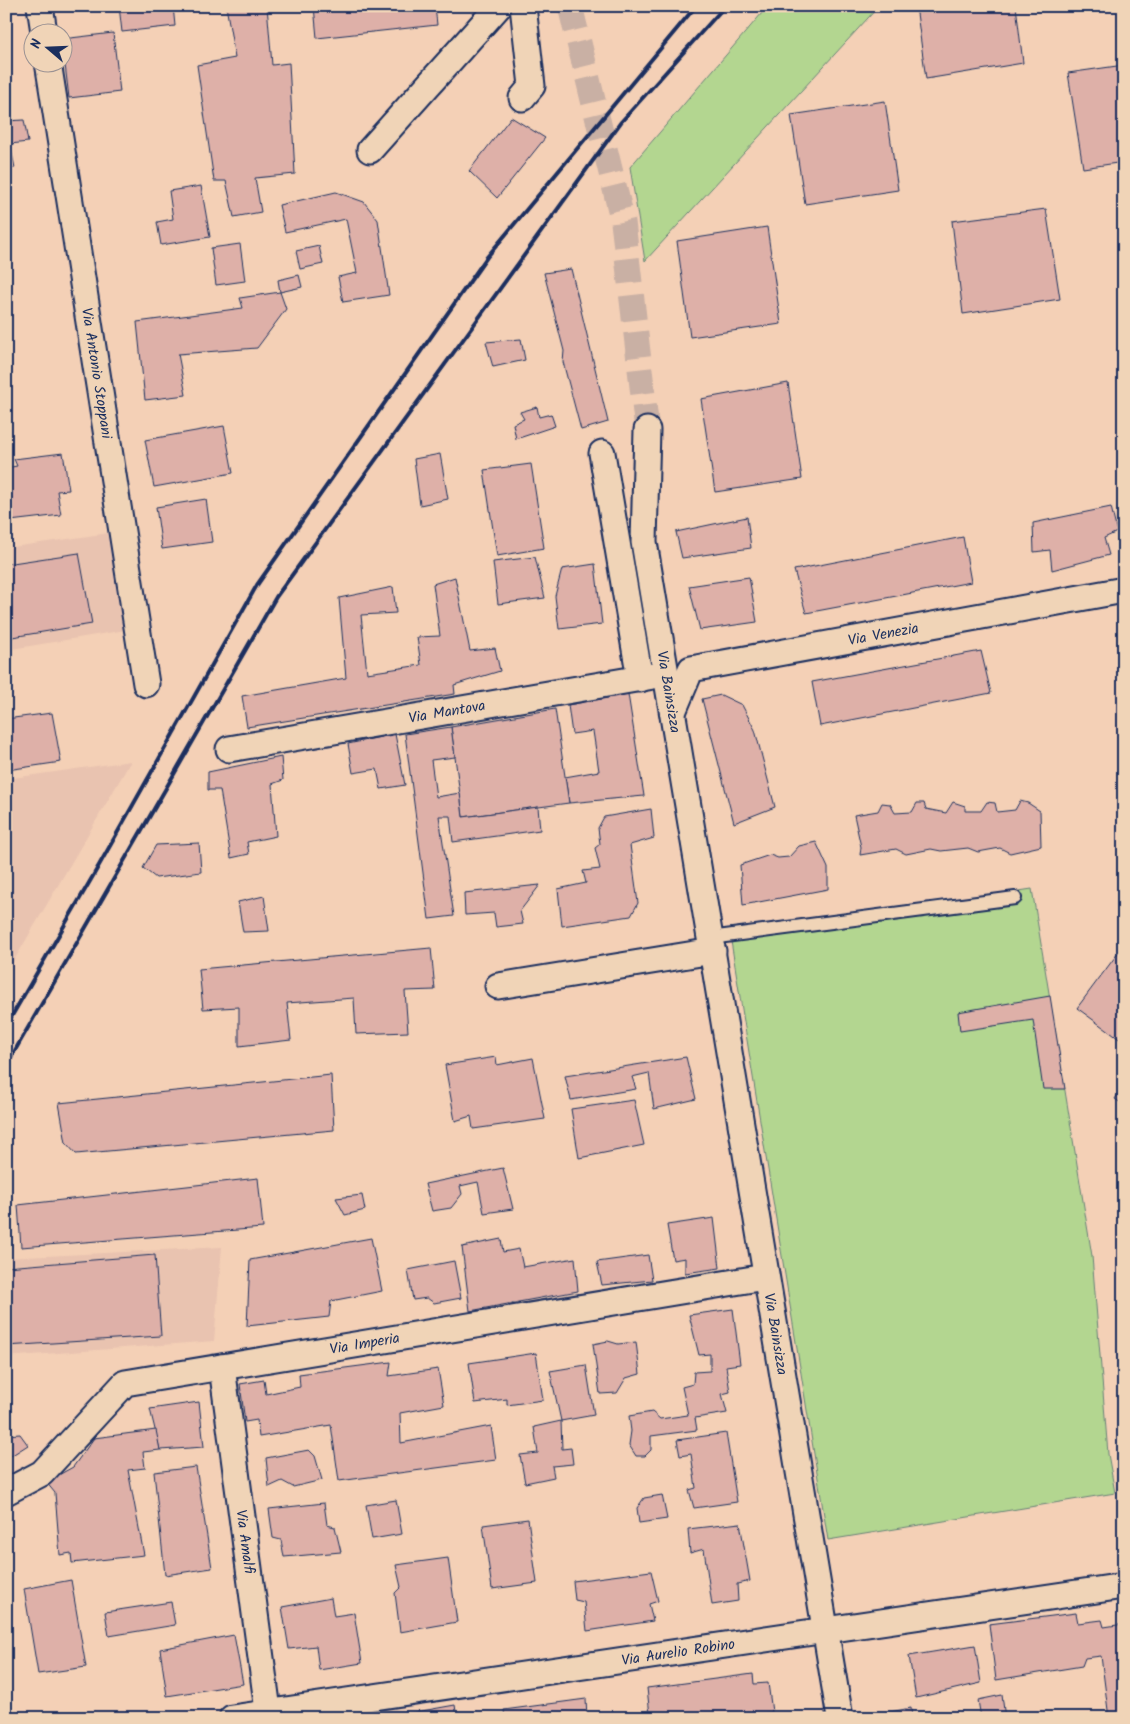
<svg xmlns="http://www.w3.org/2000/svg" width="1130" height="1724" font-family="Kalam,sans-serif">
	<rect width="100%" height="100%" fill="#f4d0b6"/>
	<filter id="ink" filterUnits="userSpaceOnUse"><feTurbulence type="fractalNoise" baseFrequency=".02" numOctaves="2"/><feDisplacementMap in="SourceGraphic" scale="10" xChannelSelector="R" yChannelSelector="G"/><feConvolveMatrix kernelMatrix="1 2 1 2 8 2 1 2 1" color-interpolation-filters="sRGB"/></filter>
	<g filter="url(#ink)">
		<g fill="#e9c3b0">
			<polygon points="109,533 126,630 6,650 6,548"/>
			<polygon points="131,761 6,974 6,779"/>
			<polygon points="222,1247 214,1341 6,1357 6,1258"/>
		</g>
		<g fill="#b3d690" stroke="#678277">
			<polygon points="768,6 879,6 645,261 630,167"/>
			<polygon points="1032,889 1092,1256 1108,1454 1115,1493 828,1540 730,935"/>
		</g>
		<g fill="#deb0a8" stroke="#1b2f5e">
			<polygon points="119,6 173,6 175,26 122,32"/>
			<polygon points="226,6 267,6 272,65 289,63 295,174 255,178 261,212 234,217 226,181 214,181 197,65 235,58"/>
			<polygon points="314,6 435,6 437,25 317,38"/>
			<polygon points="916,6 1016,6 1023,63 926,79"/>
			<polygon points="113,33 120,92 69,98 62,39"/>
			<polygon points="1124,65 1124,162 1083,168 1068,73"/>
			<polygon points="885,101 898,190 805,204 791,115"/>
			<polygon points="511,117 545,138 497,198 469,171"/>
			<polygon points="24,120 28,142 10,144 15,168 6,169 6,121"/>
			<polygon points="201,186 210,237 161,245 157,222 173,219 169,191"/>
			<polygon points="336,192 364,202 378,220 389,295 343,302 338,277 357,273 346,219 285,232 279,205"/>
			<polygon points="1046,209 1060,299 963,314 952,221"/>
			<polygon points="767,227 781,324 690,337 677,241"/>
			<polygon points="240,244 245,281 216,285 211,248"/>
			<polygon points="319,246 323,264 300,269 296,251"/>
			<polygon points="571,269 608,422 581,430 563,362 564,351 544,273"/>
			<polygon points="299,275 302,287 280,292 278,280"/>
			<polygon points="280,292 286,309 257,348 178,354 186,395 145,400 137,322 243,308 240,298"/>
			<polygon points="521,339 525,360 493,367 486,342"/>
			<polygon points="788,383 802,479 715,492 701,399"/>
			<polygon points="537,407 539,417 551,414 555,426 516,439 513,424 524,419 520,412"/>
			<polygon points="224,426 233,473 154,487 145,440"/>
			<polygon points="63,453 69,490 57,491 61,515 10,521 12,534 6,535 6,468 17,466 14,459"/>
			<polygon points="440,454 448,499 420,505 414,459"/>
			<polygon points="531,464 544,548 497,556 484,470"/>
			<polygon points="206,499 212,542 162,549 156,507"/>
			<polygon points="1111,507 1117,532 1104,538 1109,555 1052,570 1050,550 1034,552 1033,523"/>
			<polygon points="747,517 751,548 682,558 676,532"/>
			<polygon points="963,537 971,582 806,613 794,570"/>
			<polygon points="79,553 92,624 6,638 6,564"/>
			<polygon points="535,557 545,598 498,604 493,562"/>
			<polygon points="595,564 602,624 559,629 555,596 562,569"/>
			<polygon points="455,577 470,651 495,648 500,671 454,685 455,694 247,727 242,696 346,678 339,598 393,587 396,613 361,615 367,673 421,665 417,637 440,636 433,584"/>
			<polygon points="749,577 757,622 700,630 689,586"/>
			<polygon points="981,651 991,693 820,726 812,682"/>
			<polygon points="628,694 644,796 569,803 565,777 599,771 593,731 572,734 568,705"/>
			<polygon points="721,695 742,705 755,730 775,807 734,823 702,699"/>
			<polygon points="555,709 569,803 463,817 451,727"/>
			<polygon points="52,713 61,762 7,770 6,719"/>
			<polygon points="451,727 455,757 431,760 436,797 460,793 463,817 538,807 540,830 453,842 450,816 439,816 454,916 429,919 405,734"/>
			<polygon points="395,734 405,785 381,789 377,769 353,773 348,744"/>
			<polygon points="281,757 283,780 272,784 276,836 247,842 249,854 231,858 220,790 208,790 208,772"/>
			<polygon points="1020,801 1028,803 1040,811 1041,846 1010,853 1000,848 978,852 968,848 941,851 931,849 906,854 896,849 860,855 861,847 854,815 878,811 882,803 890,804 895,813 912,812 917,803 924,803 926,809 946,813 953,802 965,806 965,811 981,811 987,802 995,803 997,812 1015,810"/>
			<polygon points="651,809 654,838 630,845 638,903 631,916 562,926 558,889 586,883 583,871 600,869 595,848 600,844 598,828 604,817"/>
			<polygon points="816,842 828,868 828,889 743,905 740,865 770,855 778,858 789,857 799,846"/>
			<polygon points="199,843 201,872 156,878 143,868 156,845"/>
			<polygon points="540,885 520,911 523,924 496,927 494,913 465,915 464,893"/>
			<polygon points="264,896 269,931 243,932 238,902"/>
			<polygon points="1124,945 1124,1037 1122,1041 1077,1008"/>
			<polygon points="431,948 435,990 405,991 408,1032 356,1034 354,998 287,1003 291,1040 239,1046 239,1007 203,1009 199,969"/>
			<polygon points="1050,996 1065,1089 1043,1089 1033,1020 960,1031 958,1012"/>
			<polygon points="496,1057 497,1065 533,1058 545,1119 473,1129 471,1116 455,1121 445,1065"/>
			<polygon points="686,1057 696,1099 654,1109 649,1073 632,1077 636,1089 571,1100 565,1076"/>
			<polygon points="331,1075 334,1130 76,1154 66,1143 59,1103"/>
			<polygon points="1124,1085 1124,1105 1115,1099"/>
			<polygon points="634,1100 644,1145 579,1158 571,1109"/>
			<polygon points="503,1168 513,1209 484,1213 478,1182 460,1186 462,1194 451,1208 432,1211 425,1184"/>
			<polygon points="258,1178 263,1228 21,1247 18,1205"/>
			<polygon points="362,1195 365,1210 345,1215 336,1198"/>
			<polygon points="714,1218 720,1268 685,1273 685,1258 673,1260 667,1225"/>
			<polygon points="371,1238 382,1291 331,1301 329,1317 247,1326 250,1260"/>
			<polygon points="501,1239 503,1252 519,1249 523,1267 575,1258 578,1291 470,1311 462,1247"/>
			<polygon points="155,1255 161,1336 6,1346 6,1267"/>
			<polygon points="648,1255 652,1280 602,1285 597,1262"/>
			<polygon points="454,1261 461,1298 434,1303 427,1298 413,1300 408,1270"/>
			<polygon points="733,1309 740,1364 726,1366 730,1392 722,1394 727,1413 695,1418 697,1430 651,1436 651,1450 645,1456 636,1456 629,1445 631,1431 629,1416 652,1412 660,1419 688,1415 682,1387 693,1384 694,1372 710,1371 710,1354 699,1355 689,1315"/>
			<polygon points="608,1341 618,1344 636,1342 640,1374 626,1378 617,1393 600,1394 593,1344"/>
			<polygon points="536,1353 543,1400 507,1405 507,1399 475,1403 469,1363"/>
			<polygon points="391,1362 389,1376 438,1369 444,1405 400,1413 401,1443 491,1426 496,1460 339,1481 331,1425 259,1437 257,1420 245,1422 240,1384 264,1380 266,1394 300,1387 299,1374"/>
			<polygon points="586,1365 594,1415 561,1421 550,1371"/>
			<polygon points="199,1402 204,1447 160,1450 150,1409"/>
			<polygon points="561,1421 562,1449 571,1448 573,1464 552,1466 554,1477 525,1483 520,1455 538,1453 534,1427"/>
			<polygon points="156,1430 160,1450 143,1452 145,1468 128,1470 144,1555 72,1563 71,1553 60,1555 55,1493 46,1482 73,1467 94,1438"/>
			<polygon points="726,1433 737,1502 694,1508 689,1490 696,1488 691,1454 680,1456 677,1440"/>
			<polygon points="20,1434 28,1445 6,1459 6,1435"/>
			<polygon points="309,1450 315,1456 322,1480 293,1487 282,1481 269,1487 266,1458"/>
			<polygon points="196,1467 212,1568 165,1575 154,1472"/>
			<polygon points="662,1495 667,1519 639,1523 637,1508 644,1498"/>
			<polygon points="396,1500 402,1534 372,1539 366,1505"/>
			<polygon points="324,1503 327,1525 335,1527 341,1552 284,1557 281,1540 273,1538 269,1509"/>
			<polygon points="528,1519 537,1583 492,1589 483,1525"/>
			<polygon points="740,1523 750,1581 737,1584 738,1601 712,1605 704,1549 690,1553 688,1529"/>
			<polygon points="448,1558 457,1622 400,1632 395,1593 401,1587 396,1565"/>
			<polygon points="651,1571 658,1601 649,1604 653,1621 587,1631 584,1602 575,1600 573,1581"/>
			<polygon points="71,1580 86,1667 38,1674 24,1589"/>
			<polygon points="331,1598 334,1616 354,1613 362,1663 319,1670 316,1646 289,1649 282,1607"/>
			<polygon points="171,1602 175,1625 109,1636 105,1612"/>
			<polygon points="1076,1613 1078,1623 1102,1620 1104,1627 1124,1624 1124,1718 1109,1718 1101,1656 1085,1658 1082,1666 996,1680 989,1624"/>
			<polygon points="234,1635 243,1684 167,1696 160,1649"/>
			<polygon points="975,1645 981,1683 916,1698 909,1656"/>
			<polygon points="753,1674 754,1684 768,1683 772,1712 738,1718 657,1718 656,1715 650,1715 647,1688"/>
			<polygon points="1002,1695 1005,1718 981,1718 978,1700"/>
			<polygon points="586,1699 587,1718 505,1718 504,1710"/>
			<polygon points="455,1705 457,1718 406,1718 405,1714"/>
			<polygon points="911,1708 912,1718 880,1718 879,1714"/>
		</g>
		<g fill="none" stroke-linecap="round" stroke-linejoin="round">
			<polyline stroke="#c9b0a4" stroke-width="25" stroke-dasharray="25 12" stroke-linecap="butt" points="570,6 623,222 647,430"/>
			<g stroke="#1b2f5e" stroke-width="16">
				<polyline id="lane" points="710,938 1015,898"/>
			</g>
			<g stroke="#1b2f5e" stroke-width="29">
				<g id="street">
					<polyline points="40,6 44,32"/>
					<path id="s1" d="M48,62L146,684"/>
					<polyline points="522,98 532,86 523,6"/>
					<polyline points="370,150 499,6"/>
					<path id="s2" d="M647,430L644,542L840,1718"/>
					<polyline points="602,453 640,679"/>
					<path id="s3" d="M673,712L691,669L1124,590"/>
					<path id="s4" d="M229,749L665,674"/>
					<polyline points="498,986 713,951"/>
					<path id="s5" d="M222,1367L269,1718"/>
					<path id="s6" d="M6,1492L42,1473L125,1383L765,1277"/>
					<path id="s7" d="M232,1718L1124,1586"/>
				</g>
			</g>
			<use href="#lane" stroke="#f0d4b7" stroke-width="12"/>
			<use href="#street" stroke="#f0d4b7" stroke-width="25"/>
			<g stroke="#1b2f5e" stroke-width="4">
				<polyline points="6,1026 93,876 257,585 487,257 696,6"/>
				<polyline points="6,1066 276,597 621,122 725,6"/>
			</g>
		</g>
	</g>
	<g text-anchor="middle" stroke-width="4.5" stroke-linejoin="round" paint-order="stroke">
		<g font-size="15" fill="#1b2f5e" stroke="#f0d4b7">
			<text dy="5" stroke="none"><textPath href="#s1" startOffset="315">Via Antonio Stoppani</textPath></text>
			<text dy="5" stroke="none"><textPath href="#s3" startOffset="242">Via Venezia</textPath></text>
			<text dy="5" stroke="none"><textPath href="#s2" startOffset="264">Via Bainsizza</textPath></text>
			<text dy="5" stroke="none"><textPath href="#s4" startOffset="221">Via Mantova</textPath></text>
			<text dy="5" stroke="none"><textPath href="#s2" startOffset="915">Via Bainsizza</textPath></text>
			<text dy="5" stroke="none"><textPath href="#s6" startOffset="406">Via Imperia</textPath></text>
			<text dy="5" stroke="none"><textPath href="#s5" startOffset="176">Via Amalfi</textPath></text>
			<text dy="5" stroke="none"><textPath href="#s7" startOffset="451">Via Aurelio Robino</textPath></text>
		</g>
	</g>
	<rect width="1130" height="1724" fill="none" stroke="#f0d4b7" stroke-width="25"/>
	<rect x="12" y="12" width="1105" height="1699" fill="none" stroke="#1b2f5e" stroke-width="2" filter="url(#ink)"/>
	<g transform="translate(48 48) rotate(289)"><circle r="24" fill="#f0d4b7" stroke="#9b9293"/>
	<path d="M0-4L9 19L0 12L-9 19Z" fill="#1b2f5e"/>
	<text y="-8" font-size="14" font-weight="bold" text-anchor="middle" fill="#1b2f5e">N</text>
	</g>
</svg>
